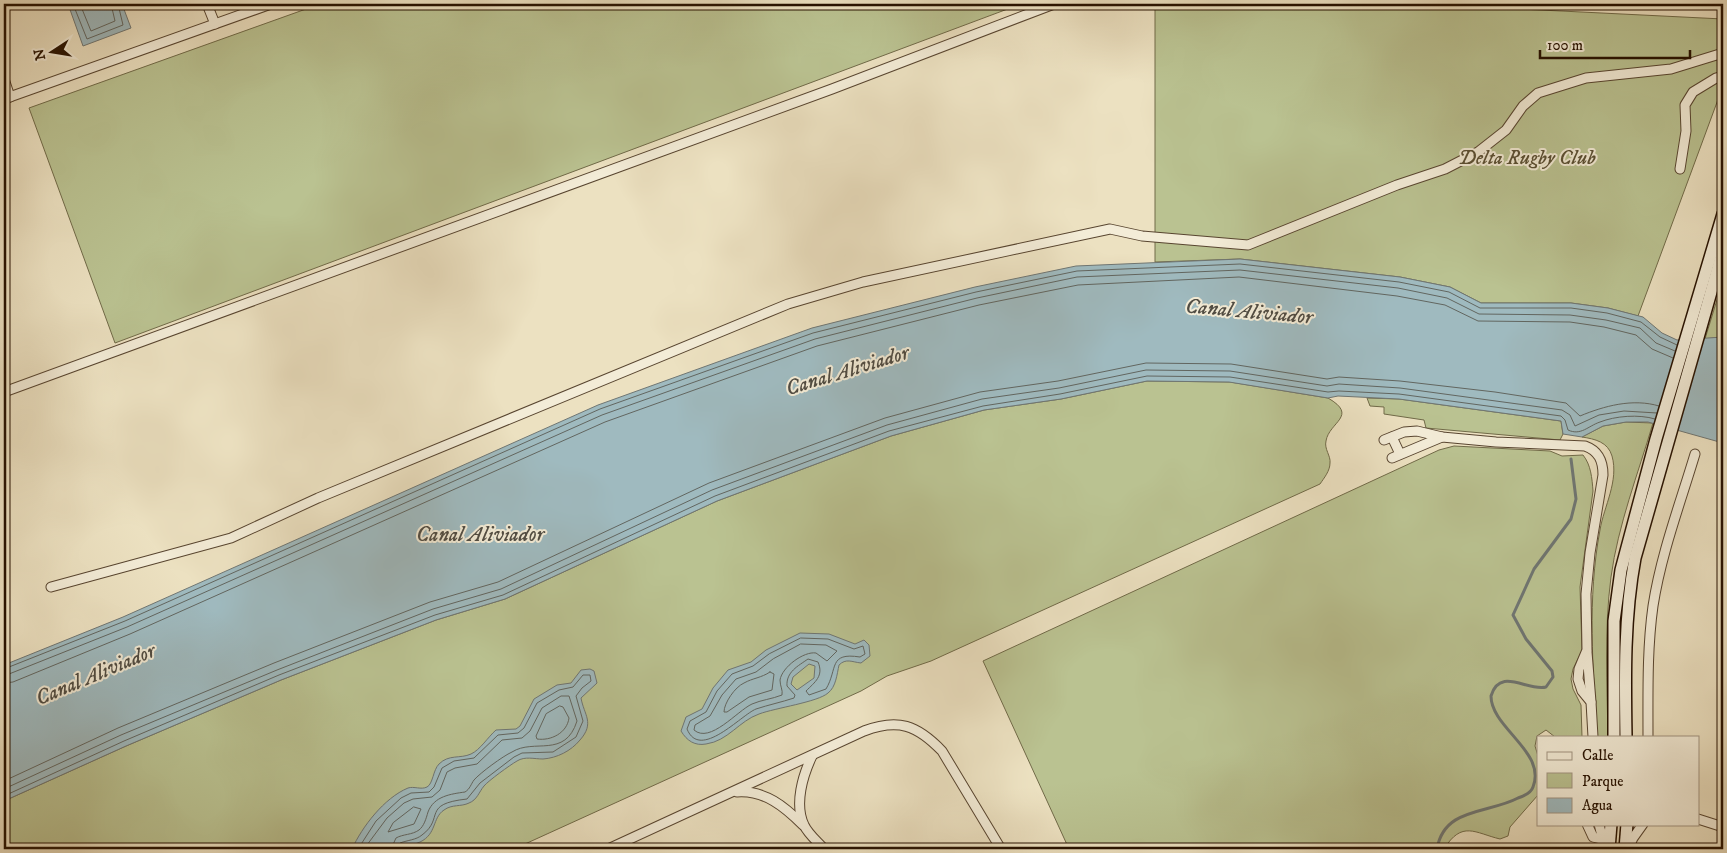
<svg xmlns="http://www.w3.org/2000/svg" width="1727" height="853" font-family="'IM FELL DW Pica',serif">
	<rect width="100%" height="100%" fill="#ece1c1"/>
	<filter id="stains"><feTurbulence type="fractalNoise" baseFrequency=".004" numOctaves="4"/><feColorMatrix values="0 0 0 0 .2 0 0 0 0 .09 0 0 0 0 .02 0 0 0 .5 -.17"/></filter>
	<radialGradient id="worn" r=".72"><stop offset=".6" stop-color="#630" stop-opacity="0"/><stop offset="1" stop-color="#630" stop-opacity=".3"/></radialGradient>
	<g fill="#bac291" stroke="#706a48">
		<polygon points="320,4 1021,4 115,343 29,108"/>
		<polygon points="1155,4 1419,4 1723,19 1723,86 1638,316 1608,308 1571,303 1481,303 1450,287 1400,277 1240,259 1155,262"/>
		<polygon points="1723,280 1723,337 1705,339"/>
		<path d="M1147,381L1230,382L1328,398C1359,416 1329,422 1326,441C1324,449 1331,456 1330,463C1330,471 1324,478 1320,484L931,661L887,676L861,691L514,849H4V801L126,746L281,680L436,620L505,599L717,501L891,436L984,410L1061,399Z"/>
		<polygon points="1367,398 1399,399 1561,421 1563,434 1560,440 1426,428 1424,420 1384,414 1384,407 1370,406"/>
		<path d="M1626,422L1653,423C1638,474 1618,525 1611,577C1604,630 1607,684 1608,737H1597C1593,668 1587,599 1600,530C1604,506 1619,481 1612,456C1608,442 1595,439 1582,437L1603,426Z"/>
		<path d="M1454,446L1550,451L1562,456L1583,455C1591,465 1592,478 1593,491L1580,587L1582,651L1573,669L1571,679L1573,689L1581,705L1582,737H1555L1546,730L1537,736L1535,746L1538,756V795L1510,827L1508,836L1500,839C1475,833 1462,820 1444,849H1069L983,661L1439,450Z"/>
	</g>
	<g fill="#9fbabf" stroke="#6f7673" fill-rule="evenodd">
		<polygon points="68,4 122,4 131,28 83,46"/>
		<polygon points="1240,259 1400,277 1450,287 1481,303 1571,303 1608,308 1643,317 1662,333 1677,340 1723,337 1723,443 1648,422 1626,422 1603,426 1582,437 1563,434 1561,421 1399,399 1338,396 1328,398 1229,382 1147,381 1061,399 984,410 891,436 717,501 505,599 436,620 281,680 126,746 4,801 4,665 123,617 598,405 812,328 975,287 1076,266"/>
		<path d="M800,633L829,634L855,644L864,640L869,645L870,656L861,663C852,662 846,658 839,665C837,674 836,687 828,693C818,702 775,708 759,714C739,721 728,741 706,744C695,746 687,741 681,731L686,717L702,709L713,688L728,670L751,662L766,650ZM809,664L815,666L814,678L797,690L791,684L793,677Z"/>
		<path d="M590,669L594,671L597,683L581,698C584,715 595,723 580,740C571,751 557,758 543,759C534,759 525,756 517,761C510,765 488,781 484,786C479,792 477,800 469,803C461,807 452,804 444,810C432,818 437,834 420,842C399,852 375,849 352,849C362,827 384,798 408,788C414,786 421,790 427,787C433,784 433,770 439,764C449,754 460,759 471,754C480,750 488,737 496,730L516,729L520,726L534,699L557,685L571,683L581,670Z"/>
	</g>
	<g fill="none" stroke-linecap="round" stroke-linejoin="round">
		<g stroke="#626660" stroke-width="1">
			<polyline points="73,4 87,39 123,25 118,4"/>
			<polyline points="80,4 91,31 115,21 111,4"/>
			<path d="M801,638L828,639L854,649L863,646L865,654L860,657C828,652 838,669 826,689L809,695L806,691C815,682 824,676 818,662L808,659C798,666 786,672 787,686L795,695L794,698C782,702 768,705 756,709C741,715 700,761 687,729L690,721L706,712L717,691L732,674L753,666L769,654Z"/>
			<path d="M801,644L826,645L837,651L827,661L816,653C804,651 782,667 780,680C780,686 783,690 782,695C772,699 761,700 752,704C737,711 710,744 694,730L695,725L710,716L722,695L736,679L756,672L773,659Z"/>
			<polyline points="4,669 125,621 600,409 813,333 976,292 1077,271 1240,264 1399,282 1449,292 1480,308 1571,308 1607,313 1641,322 1660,337 1677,345"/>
			<path d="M770,672L774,674L772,690L749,697L727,712H724C724,703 735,687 744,683C753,678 761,678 770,672Z"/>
			<polyline points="4,676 127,627 602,415 815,339 977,298 1077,277 1240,270 1398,288 1447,298 1479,314 1570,315 1606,320 1640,328 1656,343 1675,351"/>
			<polyline points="4,683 13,682 130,634 605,422 817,346 979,305 1078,285 1239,277 1397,296 1445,305 1478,321 1570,322 1604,327 1636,335 1652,349 1673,358"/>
			<path d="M560,706L563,707L569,718C567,733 551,741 537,739L536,736L546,714Z"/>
			<path d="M4,781L118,728L274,663L430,602L498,582L709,483L885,418L980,392L1058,381L1146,363L1231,364L1327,379L1339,377L1400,381L1495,392L1566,403L1580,416C1604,406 1633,398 1659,406"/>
			<polyline points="4,789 121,735 277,670 433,609 501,589 712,490 887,425 982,399 1059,388 1146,370 1230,371 1327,386 1339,384 1400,388 1562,410 1570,415 1575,426 1599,415 1624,411 1657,413"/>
			<path d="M4,796L124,741L279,675L435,615L503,595L715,496L889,431L983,406L1060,394L1147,376L1230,377L1328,392L1339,391L1399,394L1561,416L1565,420L1568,430C1581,436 1588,426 1600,422C1615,416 1639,414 1655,419"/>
			<polygon points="414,807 421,809 414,824 388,832 393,823"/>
			<path d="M358,849L376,821L401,798L411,793L429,792L434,787L442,768L454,761L474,758L498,735L518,733L524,728L537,703L559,690L573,687L583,675H590L591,681L582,688L576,696L583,721L576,737L553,752L522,753L514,757L480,783L467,799C421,804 445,818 422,835C416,840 408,840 400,843L397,849"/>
			<path d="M364,849L387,818L404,803L413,799L432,797L440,790L447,772L455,768L477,764L502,740L522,738L530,731L542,708L561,696H569L577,721C565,759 534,738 512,752C503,756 480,773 474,780C471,784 470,789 465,792C451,794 434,796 428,812C426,819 424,826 419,830C412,835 403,834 396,838L391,849"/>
		</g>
		<path stroke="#6f7673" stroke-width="3" d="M1437,849C1444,807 1488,814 1518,798C1524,796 1531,793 1533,787C1547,752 1491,728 1491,696C1500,666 1528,692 1546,687L1553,677L1552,671L1526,639L1513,615L1534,569L1571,519L1576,499L1571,459"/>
		<g stroke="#584530" stroke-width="11">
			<g id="street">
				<polyline points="207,4 215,24"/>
				<polyline points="4,79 10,97"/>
				<polyline points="4,99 271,4"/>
				<polyline points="1680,169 1686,131 1685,105 1693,92 1716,78 1723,76"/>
				<polyline points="4,392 832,89 1054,4"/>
				<polyline points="1392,437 1400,454"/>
				<path d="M1384,440L1404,432L1417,431L1442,437L1496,442L1585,446C1599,451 1603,461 1603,475L1590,553L1586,594L1587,650L1579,669L1578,679L1582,691L1591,702L1593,737"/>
				<polyline points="1392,458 1442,437"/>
				<polyline points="51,587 231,538 318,498 788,304 863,282 1110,229 1142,236 1248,245 1397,185 1445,169 1478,152 1506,130 1523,106 1538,93 1586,78 1671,69 1723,53"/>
				<polyline points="1587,652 1591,702"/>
				<path d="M1648,737C1648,693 1647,649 1653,606C1661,554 1680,504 1695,454"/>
				<path d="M812,756C803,775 794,804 804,825C808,834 818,842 824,849"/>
				<path d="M737,792C765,790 785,807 803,825"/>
				<polyline points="1698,819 1723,827"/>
				<polyline points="1587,824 1593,837 1610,841"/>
				<polyline points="1599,824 1601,832 1610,841"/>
				<path d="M608,849L864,731C898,718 917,725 942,751L1001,849"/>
				<polyline points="1628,849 1633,838 1643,824"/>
			</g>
		</g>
		<g stroke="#261100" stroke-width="14">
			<g id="secondary">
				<polyline points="1614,737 1614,621 1621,570 1656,439 1723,214"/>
				<path d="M1626,737C1625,677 1624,617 1635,558L1723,250"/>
				<polyline points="1609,849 1611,824"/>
				<polyline points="1625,849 1627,824"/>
			</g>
		</g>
		<use href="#street" stroke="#f3ecd7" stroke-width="9"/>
		<use href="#secondary" stroke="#f3ecd7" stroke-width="11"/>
	</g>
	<g text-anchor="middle" stroke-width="4" stroke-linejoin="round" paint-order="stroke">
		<g font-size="20" font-style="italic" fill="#5a4f33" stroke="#f3ecd7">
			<text x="1527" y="164">Delta Rugby Club</text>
		</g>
		<g font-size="21" font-style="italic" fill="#504c43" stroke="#f3ecd7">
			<text transform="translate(1249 311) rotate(5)" y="7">Canal Aliviador</text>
			<text transform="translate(847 370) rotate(-17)" y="7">Canal Aliviador</text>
			<text x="480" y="541">Canal Aliviador</text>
			<text transform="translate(95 674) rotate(-23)" y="7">Canal Aliviador</text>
		</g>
	</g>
	<rect width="1727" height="853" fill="none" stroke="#ece1c1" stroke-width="20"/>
	<rect x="5" y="5" width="1717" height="843" fill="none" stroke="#261100" stroke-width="2.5"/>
	<rect x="10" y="10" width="1707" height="833" fill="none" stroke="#261100"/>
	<rect x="1537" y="736" width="162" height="90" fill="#f3ecd7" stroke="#a19481"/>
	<rect x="1547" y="752" width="25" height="8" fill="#f3ecd7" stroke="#a19481"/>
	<text x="1582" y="760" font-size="15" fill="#261100">Calle</text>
	<rect x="1547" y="773" width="25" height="15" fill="#bac291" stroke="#a19481"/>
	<text x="1582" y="786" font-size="15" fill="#261100">Parque</text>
	<rect x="1547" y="798" width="25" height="15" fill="#9fbabf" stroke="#a19481"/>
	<text x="1582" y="810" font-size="15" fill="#261100">Agua</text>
	<g transform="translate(52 52) rotate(258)" stroke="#f3ecd7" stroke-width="4" paint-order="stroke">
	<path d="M0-4L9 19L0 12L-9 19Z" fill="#261100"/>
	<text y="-8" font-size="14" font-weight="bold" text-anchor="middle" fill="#261100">N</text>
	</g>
	<path d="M1540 50v8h150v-8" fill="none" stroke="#261100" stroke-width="2.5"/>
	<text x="1547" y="50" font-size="15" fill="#261100" stroke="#f3ecd7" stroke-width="4" paint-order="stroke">100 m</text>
	<rect width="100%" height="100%" filter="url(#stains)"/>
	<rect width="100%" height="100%" fill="url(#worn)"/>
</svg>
